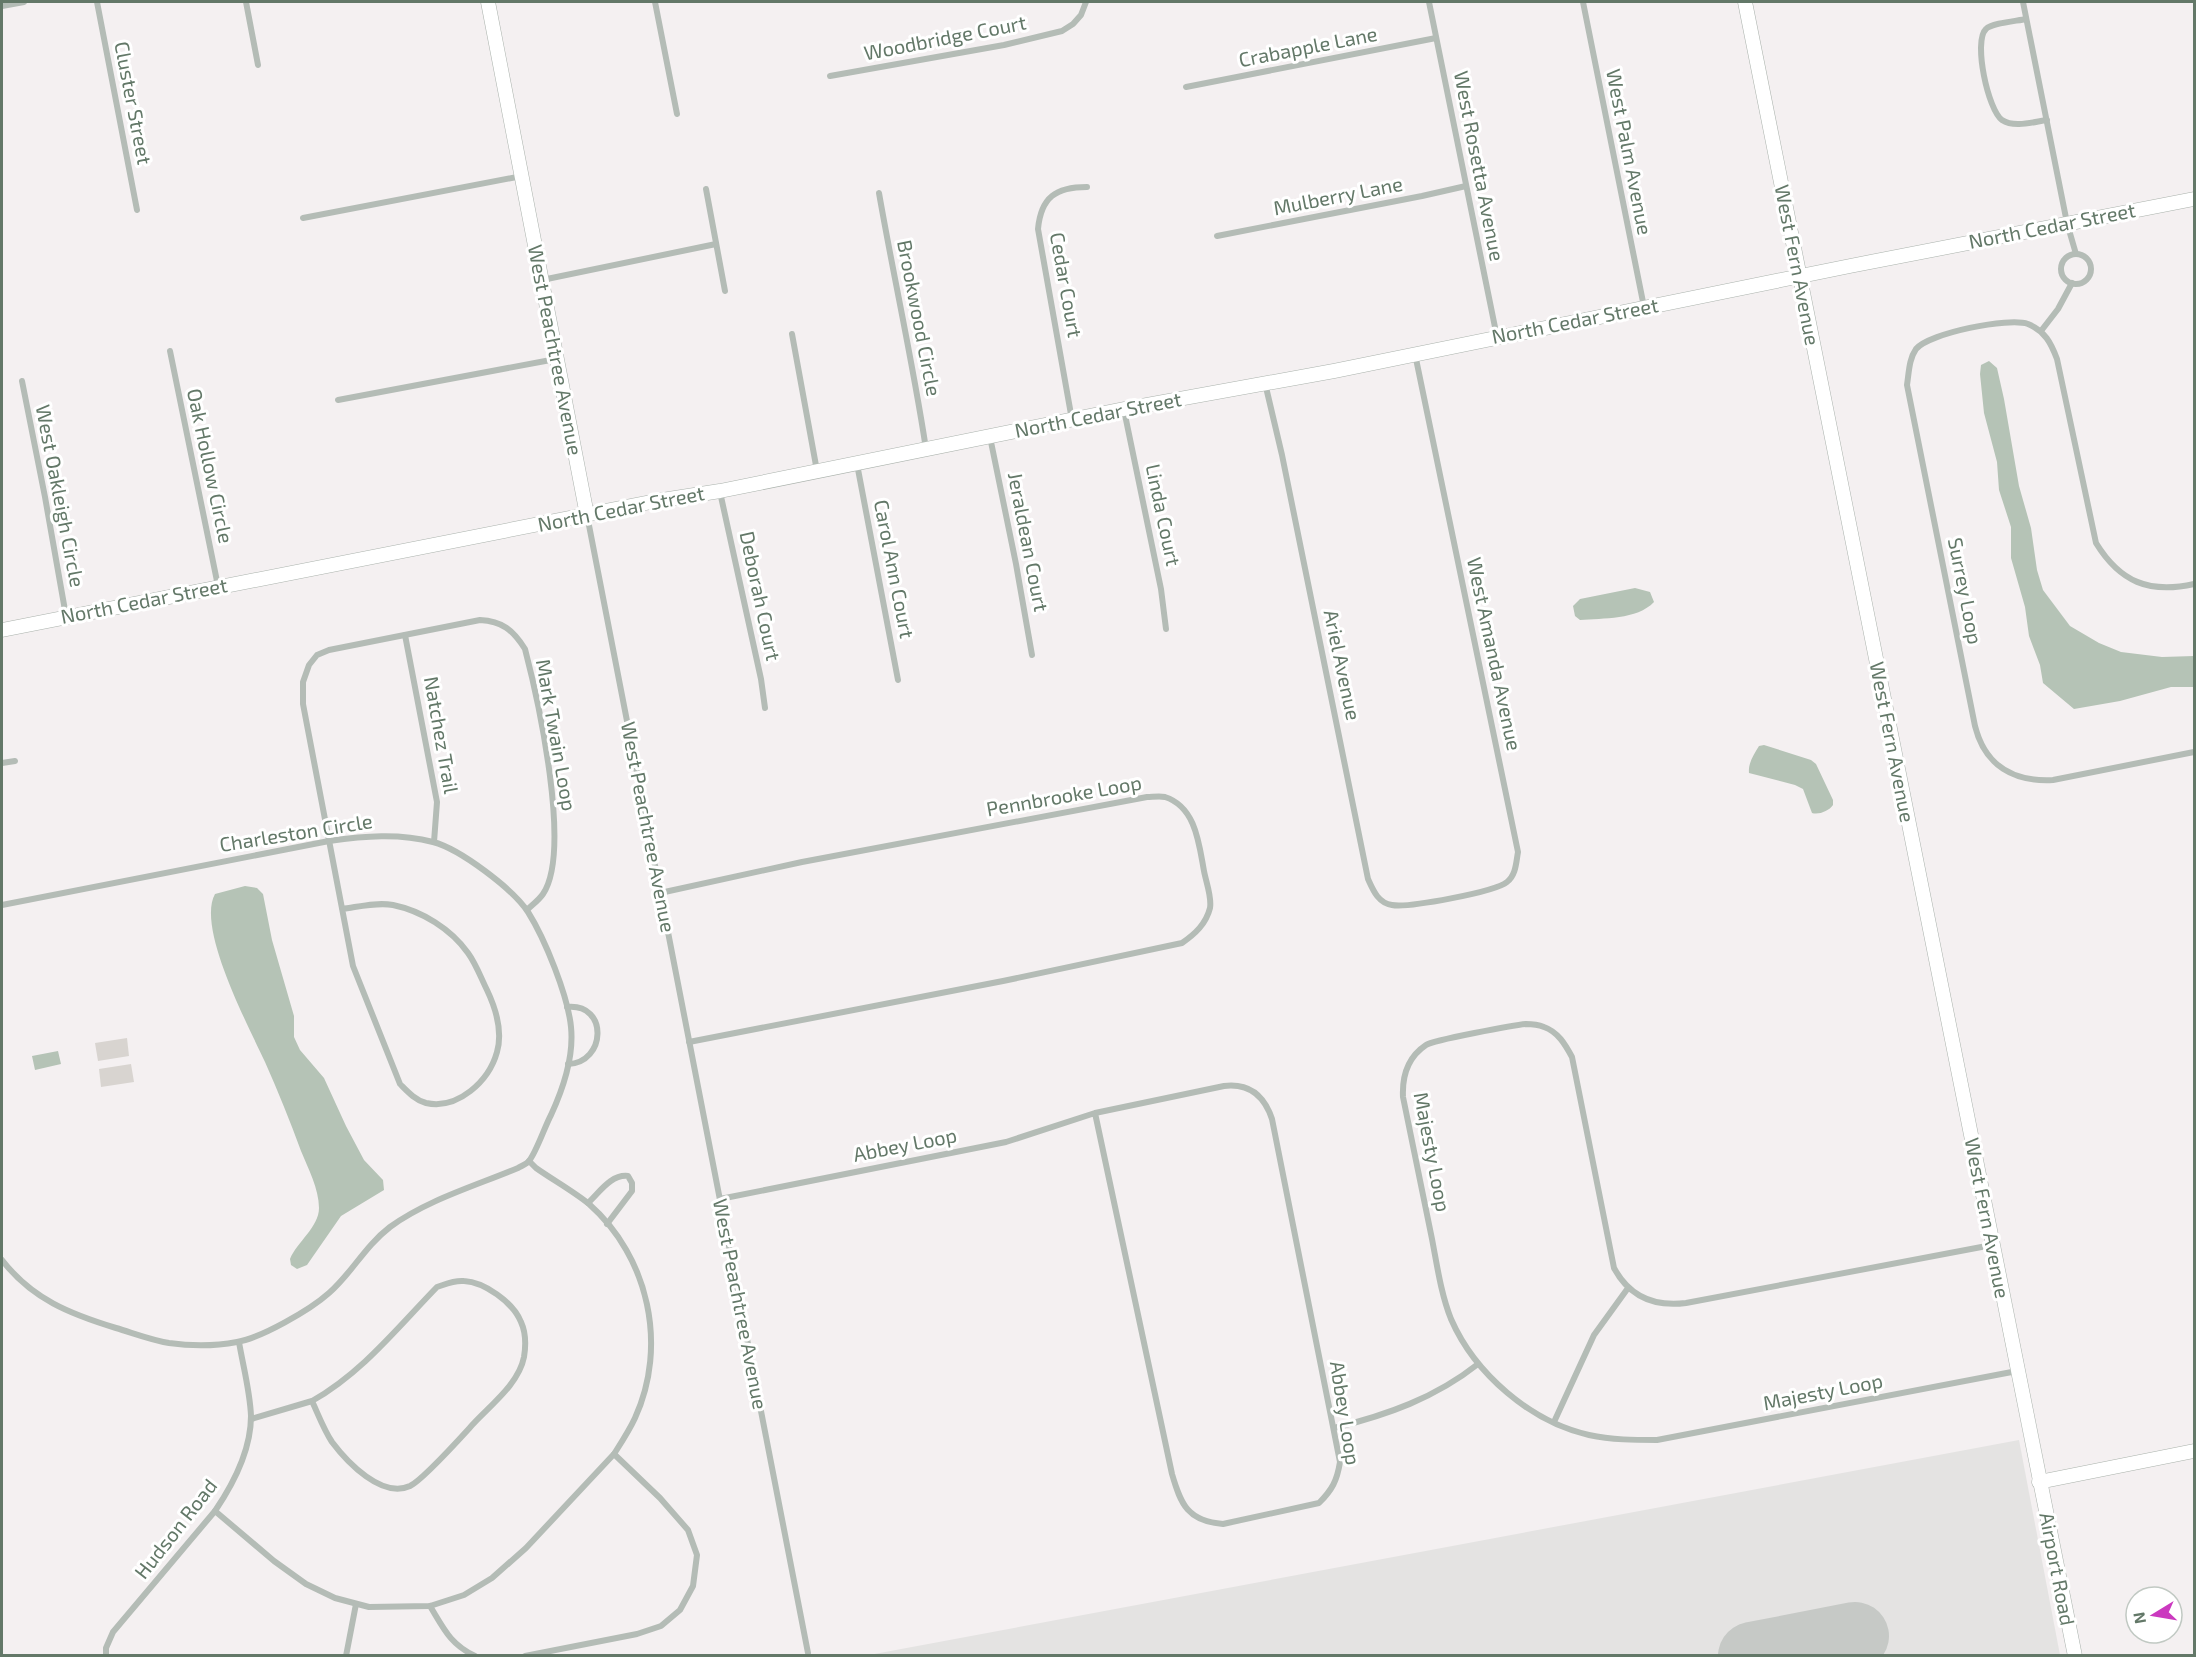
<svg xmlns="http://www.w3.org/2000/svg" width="2196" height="1657" font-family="'Exo 2',sans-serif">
	<rect width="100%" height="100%" fill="#f4f0f1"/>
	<polygon fill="#e4e3e2" points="2019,1440 2060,1655 869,1655"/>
	<g fill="#d8d4d0">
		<polygon points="127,1038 129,1056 98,1061 95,1043"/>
		<polygon points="131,1064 134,1082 101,1087 99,1069"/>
	</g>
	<g fill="#b5c3b6">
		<polygon points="1989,361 1997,368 2004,399 2019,486 2031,528 2037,570 2043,590 2070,626 2099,643 2121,652 2162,657 2194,656 2194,687 2171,687 2120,701 2074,709 2043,683 2040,665 2029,636 2025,607 2011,558 2011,527 1999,490 1997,462 1984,413 1980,374 1981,365"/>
		<path d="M1635,588L1650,592L1654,602C1637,620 1603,618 1580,620L1575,616L1573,606L1580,599Z"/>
		<path d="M1764,745L1811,760L1816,764L1833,800V805C1829,811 1819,815 1812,813L1803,789L1795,785L1749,773C1748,763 1754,754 1759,746Z"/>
		<path d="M245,886L257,888L263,894L272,940L294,1016V1037L300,1050L324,1078L346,1126L364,1160L383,1180L384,1190L341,1216L307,1265L297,1269L291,1265L290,1259C297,1242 319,1227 319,1208C319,1189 308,1168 301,1151C290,1121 278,1091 265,1062C249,1027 196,928 215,894Z"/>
		<polygon points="58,1051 61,1064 35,1070 32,1056"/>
	</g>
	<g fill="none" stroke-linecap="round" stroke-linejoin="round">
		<polyline stroke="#c6c9c6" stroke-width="27" points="1855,1636 1859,1656"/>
		<polyline stroke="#c6c9c6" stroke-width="68" points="1752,1656 1855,1636"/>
		<g stroke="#aab2ac" stroke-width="15">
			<g id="secondary">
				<polyline points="488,2 587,515"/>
				<polyline points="1745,2 2075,1656"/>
				<polyline points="2,630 656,501 720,491 1124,409 1334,371 1850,266 2194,199"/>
				<polyline points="2039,1482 2194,1451"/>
			</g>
		</g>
		<g stroke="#b4bcb6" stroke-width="6">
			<polyline points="97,2 137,210"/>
			<polyline points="246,2 258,65"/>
			<polyline points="655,2 677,114"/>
			<polyline points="1429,2 1497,337"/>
			<polyline points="1583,2 1644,307"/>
			<polyline points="2023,2 2067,223 2076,254"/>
			<polyline points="2,6 24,2"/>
			<path d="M2026,19C2017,21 1992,23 1986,29C1973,41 1988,110 2002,120C2014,128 2033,122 2047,120"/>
			<polyline points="830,76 1004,45 1062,31 1073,24 1081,15 1086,2"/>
			<polyline points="1186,87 1436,38"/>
			<polyline points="706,189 725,291"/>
			<path d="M879,193C894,279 913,363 926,449"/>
			<polyline points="303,218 522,176"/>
			<polyline points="1217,236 1422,196 1466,186"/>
			<circle cx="2076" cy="269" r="15"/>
			<polyline points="542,280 716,244"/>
			<polyline points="2041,331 2058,309 2072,283"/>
			<polyline points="792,334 817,471"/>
			<polyline points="170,351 218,586"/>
			<polyline points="22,381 45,497 66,616"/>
			<path d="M1265,383L1282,455L1368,879C1373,890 1378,903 1392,905C1408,908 1495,892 1507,882C1516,875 1516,863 1518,852L1415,354"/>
			<polyline points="338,400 556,359"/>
			<polyline points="1124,410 1161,589 1166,629"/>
			<path d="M1072,420L1038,229C1041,197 1056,187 1087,187"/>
			<polyline points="990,437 1016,564 1032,655"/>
			<polyline points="857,464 898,680"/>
			<polyline points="720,492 761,679 765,708"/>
			<polyline points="587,515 808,1653"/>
			<path d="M2194,584C2149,594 2120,582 2096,543L2057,359C2051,343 2045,331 2028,324C2009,317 1929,333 1916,349C1909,359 1909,372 1907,385L1975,726C1985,766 2014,782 2053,780L2194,752"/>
			<polyline points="405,635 437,802 434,842"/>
			<polyline points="2,763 15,761"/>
			<path d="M660,893L802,862L1147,797C1152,797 1160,796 1165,797C1196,807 1199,844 1204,871C1206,882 1212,897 1210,908C1206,924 1195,934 1182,943L1003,981L689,1042"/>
			<path d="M2,905L329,841C364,836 399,833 433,842C460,849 513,889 528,912C545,939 568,996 571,1027C574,1056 563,1089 551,1115C545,1126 536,1153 529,1161C527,1164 521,1166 518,1168C475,1186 427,1200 390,1227C364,1247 352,1273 329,1293C310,1310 261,1338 237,1342C216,1346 190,1346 169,1343C151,1340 133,1333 116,1328C70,1314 32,1299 2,1260"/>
			<path d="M342,909C358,907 376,902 393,905C422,911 451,929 468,953C476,964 481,978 487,990C496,1009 503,1031 497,1052C489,1081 458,1110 426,1103C415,1100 407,1091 400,1084L353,966L303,704V682L309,665L317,655L329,650L480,620C502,621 513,630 525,649C538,699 572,851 543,894C539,900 532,905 527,910"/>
			<path d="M567,1007C609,1003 606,1063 568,1064"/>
			<path d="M529,1161L536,1168C553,1180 573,1191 589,1204C649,1257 668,1346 635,1418C629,1431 621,1443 614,1454"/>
			<path d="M720,1199L1006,1142L1095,1113L1224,1086C1249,1083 1264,1095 1272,1119L1340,1462C1337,1481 1332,1490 1319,1503L1223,1524C1188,1521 1181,1505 1172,1474L1095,1113"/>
			<path d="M588,1203C599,1193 611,1174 628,1176L632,1183V1191L607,1224"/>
			<path d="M1992,1245L1686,1303C1654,1307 1629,1296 1614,1268L1572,1057C1565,1044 1558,1032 1544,1027C1539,1025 1531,1024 1526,1024C1515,1025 1433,1040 1426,1045C1408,1057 1402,1076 1403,1097C1413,1144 1422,1192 1432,1239C1437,1265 1441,1294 1451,1319C1475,1374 1531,1422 1589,1435C1612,1440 1635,1440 1657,1440L2017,1371"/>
			<path d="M251,1419L312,1401C318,1414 324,1430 332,1442C347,1462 382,1499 410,1486C424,1479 463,1435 475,1422C492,1404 519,1383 524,1357C526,1345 526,1333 521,1322C513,1302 484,1282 464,1281C454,1280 446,1284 437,1287C398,1327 362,1373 312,1401"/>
			<polyline points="1554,1422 1594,1335 1628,1288"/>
			<path d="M1334,1428C1387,1415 1435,1398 1478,1364"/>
			<polyline points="215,1511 274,1561 306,1584 335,1598 369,1607 430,1606 464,1595 492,1578 526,1548 614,1454 660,1498 688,1530 697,1555 693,1586 680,1610 661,1626 637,1634 525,1656"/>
			<path d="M430,1606C444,1629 450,1644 475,1656"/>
			<path d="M106,1656V1648L113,1632L215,1511C234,1483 251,1450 251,1416C250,1391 243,1366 239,1342"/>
			<polyline points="346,1656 356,1604"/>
		</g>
		<use href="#secondary" stroke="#fff" stroke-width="14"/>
	</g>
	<g text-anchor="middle" stroke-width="6" stroke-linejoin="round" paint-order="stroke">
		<g font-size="20" fill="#637868" stroke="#fff">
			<text transform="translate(945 38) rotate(-11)" y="7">Woodbridge Court</text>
			<text transform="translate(1308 47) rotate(-11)" y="7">Crabapple Lane</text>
			<text transform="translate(133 103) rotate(79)" y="7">Cluster Street</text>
			<text transform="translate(1629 152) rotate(79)" y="7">West Palm Avenue</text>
			<text transform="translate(1479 166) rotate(79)" y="7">West Rosetta Avenue</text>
			<text transform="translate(1338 196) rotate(-11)" y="7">Mulberry Lane</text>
			<text transform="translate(2052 226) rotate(-11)" y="7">North Cedar Street</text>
			<text transform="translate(1797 265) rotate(79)" y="7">West Fern Avenue</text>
			<text transform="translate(1066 285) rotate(80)" y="7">Cedar Court</text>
			<text transform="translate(919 318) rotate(79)" y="7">Brookwood Circle</text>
			<text transform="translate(1575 321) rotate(-11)" y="7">North Cedar Street</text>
			<text transform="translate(555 350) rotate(79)" y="7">West Peachtree Avenue</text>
			<text transform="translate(1098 415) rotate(-11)" y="7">North Cedar Street</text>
			<text transform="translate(210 466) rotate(78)" y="7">Oak Hollow Circle</text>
			<text transform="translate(60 496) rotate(79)" y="7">West Oakleigh Circle</text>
			<text transform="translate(621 509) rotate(-11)" y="7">North Cedar Street</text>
			<text transform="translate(1163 515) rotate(78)" y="7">Linda Court</text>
			<text transform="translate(1028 542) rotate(79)" y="7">Jeraldean Court</text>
			<text transform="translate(894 569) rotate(79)" y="7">Carol Ann Court</text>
			<text transform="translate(1965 591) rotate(79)" y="7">Surrey Loop</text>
			<text transform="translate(760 596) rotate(78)" y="7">Deborah Court</text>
			<text transform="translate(144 601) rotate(-11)" y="7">North Cedar Street</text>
			<text transform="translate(1494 654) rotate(78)" y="7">West Amanda Avenue</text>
			<text transform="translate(1342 665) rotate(78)" y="7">Ariel Avenue</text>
			<text transform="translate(441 735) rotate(80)" y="7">Natchez Trail</text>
			<text transform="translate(556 735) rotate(80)" y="7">Mark Twain Loop</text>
			<text transform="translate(1892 742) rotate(79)" y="7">West Fern Avenue</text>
			<text transform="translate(1064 796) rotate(-10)" y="7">Pennbrooke Loop</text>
			<text transform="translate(648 827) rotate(79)" y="7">West Peachtree Avenue</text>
			<text transform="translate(296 833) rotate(-9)" y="7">Charleston Circle</text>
			<text transform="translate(905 1145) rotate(-11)" y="7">Abbey Loop</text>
			<text transform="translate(1432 1152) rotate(79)" y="7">Majesty Loop</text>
			<text transform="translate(1987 1218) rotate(79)" y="7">West Fern Avenue</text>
			<text transform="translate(740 1304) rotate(79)" y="7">West Peachtree Avenue</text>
			<text transform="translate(1823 1392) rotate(-11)" y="7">Majesty Loop</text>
			<text transform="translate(1345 1413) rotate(81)" y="7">Abbey Loop</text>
			<text transform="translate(176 1529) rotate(-52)" y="7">Hudson Road</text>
			<text transform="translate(2057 1569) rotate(79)" y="7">Airport Road</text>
		</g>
	</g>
	<rect width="2196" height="1657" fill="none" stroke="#637868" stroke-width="6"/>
	<g transform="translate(2154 1615) rotate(259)"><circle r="28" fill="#ffffff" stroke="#c1c9c3" stroke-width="1.5"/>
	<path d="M0-4.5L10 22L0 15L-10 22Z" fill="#cb39bf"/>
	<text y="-9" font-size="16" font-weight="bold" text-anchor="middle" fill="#637868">N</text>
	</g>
</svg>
